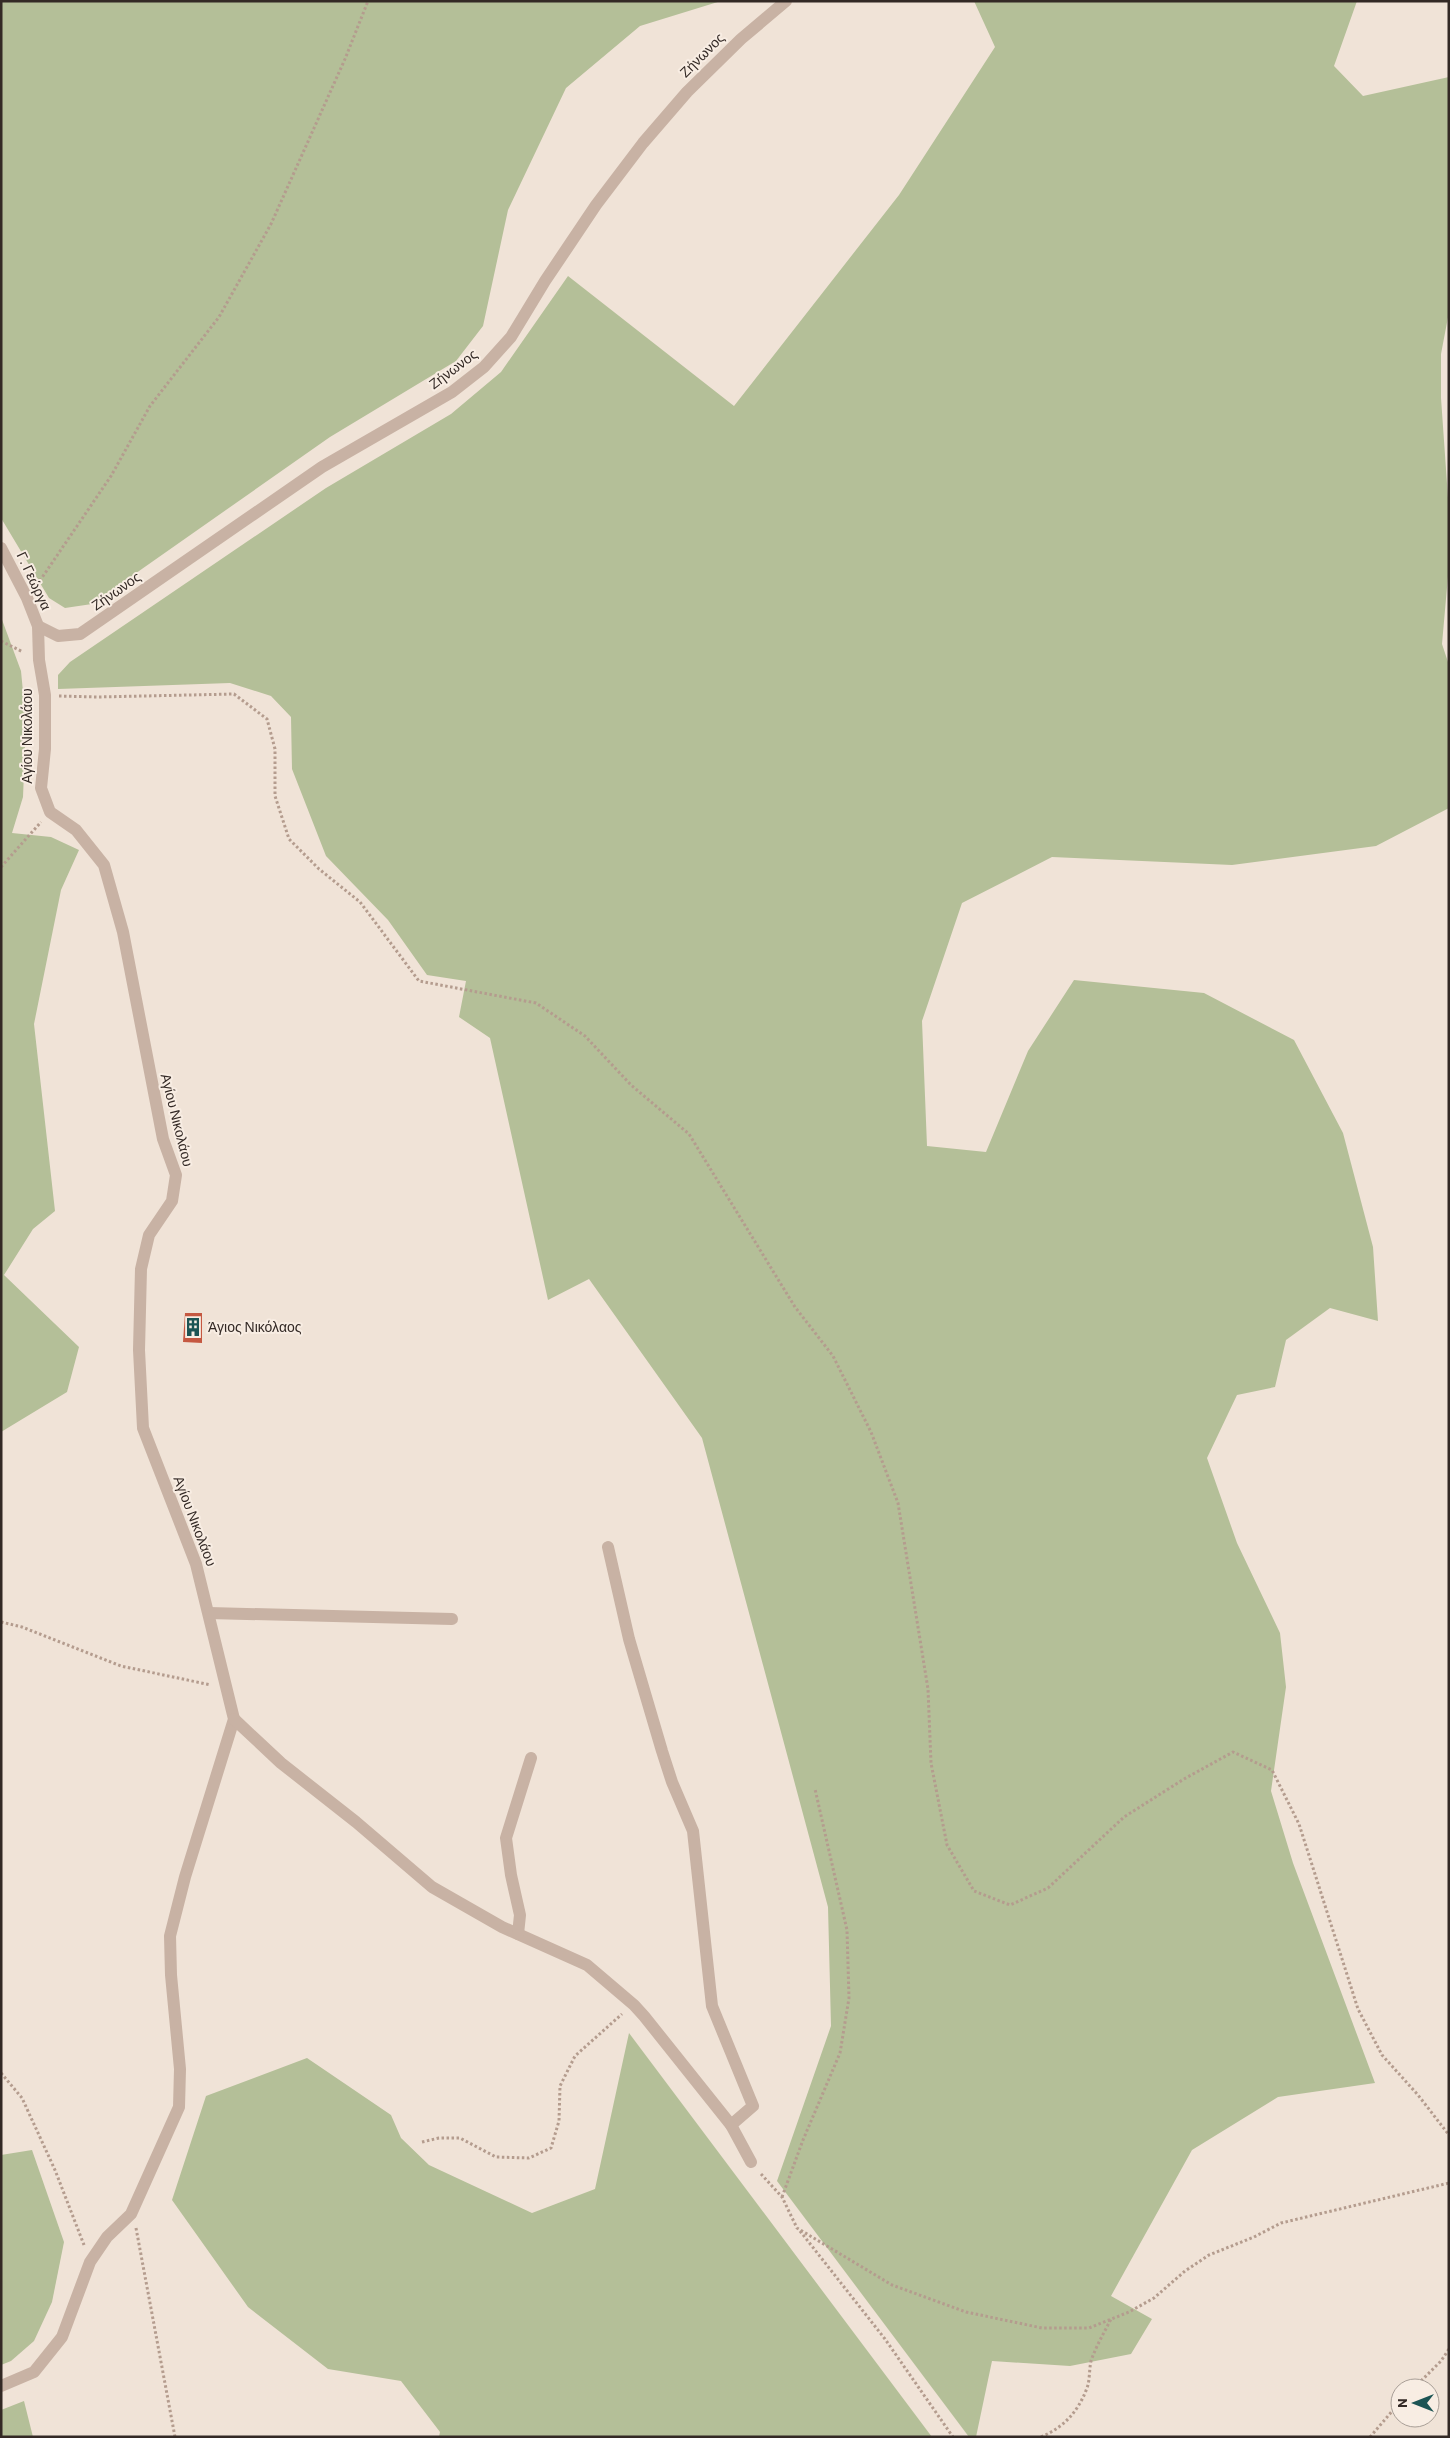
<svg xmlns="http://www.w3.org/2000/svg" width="1450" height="2438" font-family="Barlow,sans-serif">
	<rect width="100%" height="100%" fill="#f0e3d7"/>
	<g fill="#b4bf98">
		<polygon points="1,1 721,1 640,26 566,88 508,210 483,326 456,361 330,437 92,604 65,608 49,598 1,518"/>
		<polygon points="974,1 1357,1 1334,66 1363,96 1449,77 1449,312 1441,354 1441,398 1449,512 1449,565 1442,644 1449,665 1449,808 1376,846 1232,865 1052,857 962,903 922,1021 927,1146 986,1152 1028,1051 1074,980 1204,993 1294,1040 1343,1133 1373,1247 1378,1321 1330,1308 1286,1340 1275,1387 1237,1395 1207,1458 1237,1543 1280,1633 1286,1687 1271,1791 1293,1863 1375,2083 1278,2097 1192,2150 1111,2296 1152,2319 1131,2354 1070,2366 992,2361 976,2437 969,2437 777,2181 831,2026 828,1907 702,1438 589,1279 548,1300 490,1038 459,1017 466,981 427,975 388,920 326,856 292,769 291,717 271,696 230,683 58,689 58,675 70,662 326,488 451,414 501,372 568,276 734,406 899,195 995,47"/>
		<polygon points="1,617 21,671 26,723 23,797 12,833 51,837 79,850 61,890 34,1024 55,1211 33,1229 4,1275 79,1347 67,1392 1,1432"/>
		<polygon points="629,2033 932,2437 439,2437 440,2432 401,2381 328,2369 248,2307 172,2200 206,2096 307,2058 391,2115 401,2138 429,2165 532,2213 595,2189"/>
		<polygon points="32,2150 64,2242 52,2302 34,2341 11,2361 1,2365 1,2155"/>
		<polygon points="24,2401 33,2437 1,2437 1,2410"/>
	</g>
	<polygon fill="#c55841" points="185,1313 202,1313 202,1343 183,1342"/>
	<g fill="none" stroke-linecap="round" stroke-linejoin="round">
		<g stroke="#b49c8e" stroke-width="3" stroke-dasharray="2.5 2.5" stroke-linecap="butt">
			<polyline points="37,585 111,476 150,406 219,317 271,224 345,59 368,1"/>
			<polyline points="1,641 23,652"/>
			<polyline points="59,696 98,697 234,694 267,719 275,749 275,796 289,839 319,869 360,902 419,981 536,1003 585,1036 631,1085 689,1134 795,1307 833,1356 871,1432 898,1503 928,1689 931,1763 947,1845 974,1891 1010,1905 1048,1888 1124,1817 1184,1779 1233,1752 1272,1770 1299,1824 1358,2009 1382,2055 1418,2095 1449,2135"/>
			<polyline points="1,867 41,822"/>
			<polyline points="1,1622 22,1627 121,1666 211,1685"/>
			<polyline points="1,2073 22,2098 55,2170 84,2245"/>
			<polyline points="422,2142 439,2138 460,2138 496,2157 529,2158 551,2148 559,2121 560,2086 575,2056 622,2014"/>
			<polyline points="761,2174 782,2197 797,2228 892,2285 966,2312 1042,2328 1089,2328 1129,2312 1154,2298 1185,2271 1209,2255 1254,2237 1281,2223 1449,2183"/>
			<polyline points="782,2197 803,2140 840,2053 849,1998 847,1930 815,1789"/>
			<polyline points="136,2228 175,2437"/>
			<polyline points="800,2231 885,2339 953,2437"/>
			<polyline points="1414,2388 1441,2361 1449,2349"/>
			<path d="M1041,2437C1064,2427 1078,2412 1087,2388C1090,2380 1089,2370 1091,2361C1096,2346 1104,2333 1111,2319"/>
			<polyline points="1370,2437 1400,2402"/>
		</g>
		<g stroke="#c8b2a4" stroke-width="12">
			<polyline points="1,548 27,598 38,626 39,660 45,695 45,749 41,788 50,812 76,830 104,865 123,932 163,1139 176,1175 172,1201 149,1235 141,1269 139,1350 143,1428 196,1564 234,1719 185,1877 170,1936 171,1975 180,2069 179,2107 131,2214 107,2237 90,2262 62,2337 34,2372 1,2386"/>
			<polyline points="38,626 58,636 80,634 322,467 452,392 484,367 511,337 545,281 596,205 643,143 687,92 741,39 786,1"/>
			<polyline points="608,1547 629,1639 662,1751 672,1782 693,1831 712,2006 753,2106 731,2125"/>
			<polyline points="209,1613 452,1619"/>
			<polyline points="234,1719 281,1763 356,1822 432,1887 502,1927 587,1965 634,2005 644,2016 731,2125 751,2162"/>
			<polyline points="518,1934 520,1915 511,1875 506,1838 531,1758"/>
		</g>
	</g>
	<defs>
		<g id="building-bare" transform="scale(1.5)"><path d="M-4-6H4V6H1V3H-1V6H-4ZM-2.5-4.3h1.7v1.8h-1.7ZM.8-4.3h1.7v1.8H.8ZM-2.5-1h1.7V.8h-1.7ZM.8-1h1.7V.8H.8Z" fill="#1c5454" stroke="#f8ede3" stroke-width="2.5" paint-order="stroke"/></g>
	</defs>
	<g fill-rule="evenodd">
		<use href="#building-bare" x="193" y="1327"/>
	</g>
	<g text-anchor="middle" stroke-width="4" stroke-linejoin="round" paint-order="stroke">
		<g font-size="14" fill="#332925" stroke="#f8ede3">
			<text transform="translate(702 55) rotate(-45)" y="5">Ζήνωνος</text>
			<text transform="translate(453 369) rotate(-37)" y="5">Ζήνωνος</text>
			<text transform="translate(34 581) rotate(65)" y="5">Γ. Γεώργα</text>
			<text transform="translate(116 591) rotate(-35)" y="5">Ζήνωνος</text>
			<text transform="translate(27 736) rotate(-90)" y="5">Αγίου Νικολάου</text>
			<text transform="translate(177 1120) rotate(76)" y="5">Αγίου Νικολάου</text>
			<text transform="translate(195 1521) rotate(69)" y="5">Αγίου Νικολάου</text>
		</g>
		<g font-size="14" fill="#332925" stroke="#f8ede3" text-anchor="start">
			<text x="208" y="1332">Άγιος Νικόλαος</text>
		</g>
	</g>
	<rect width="1450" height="2438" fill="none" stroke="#332925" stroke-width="5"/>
	<g transform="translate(1415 2403) rotate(270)"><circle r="24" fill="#f8ede3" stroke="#a99f97"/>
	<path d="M0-4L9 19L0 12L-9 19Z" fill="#1c5454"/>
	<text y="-8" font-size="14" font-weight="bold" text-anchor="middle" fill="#332925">N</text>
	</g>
</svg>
